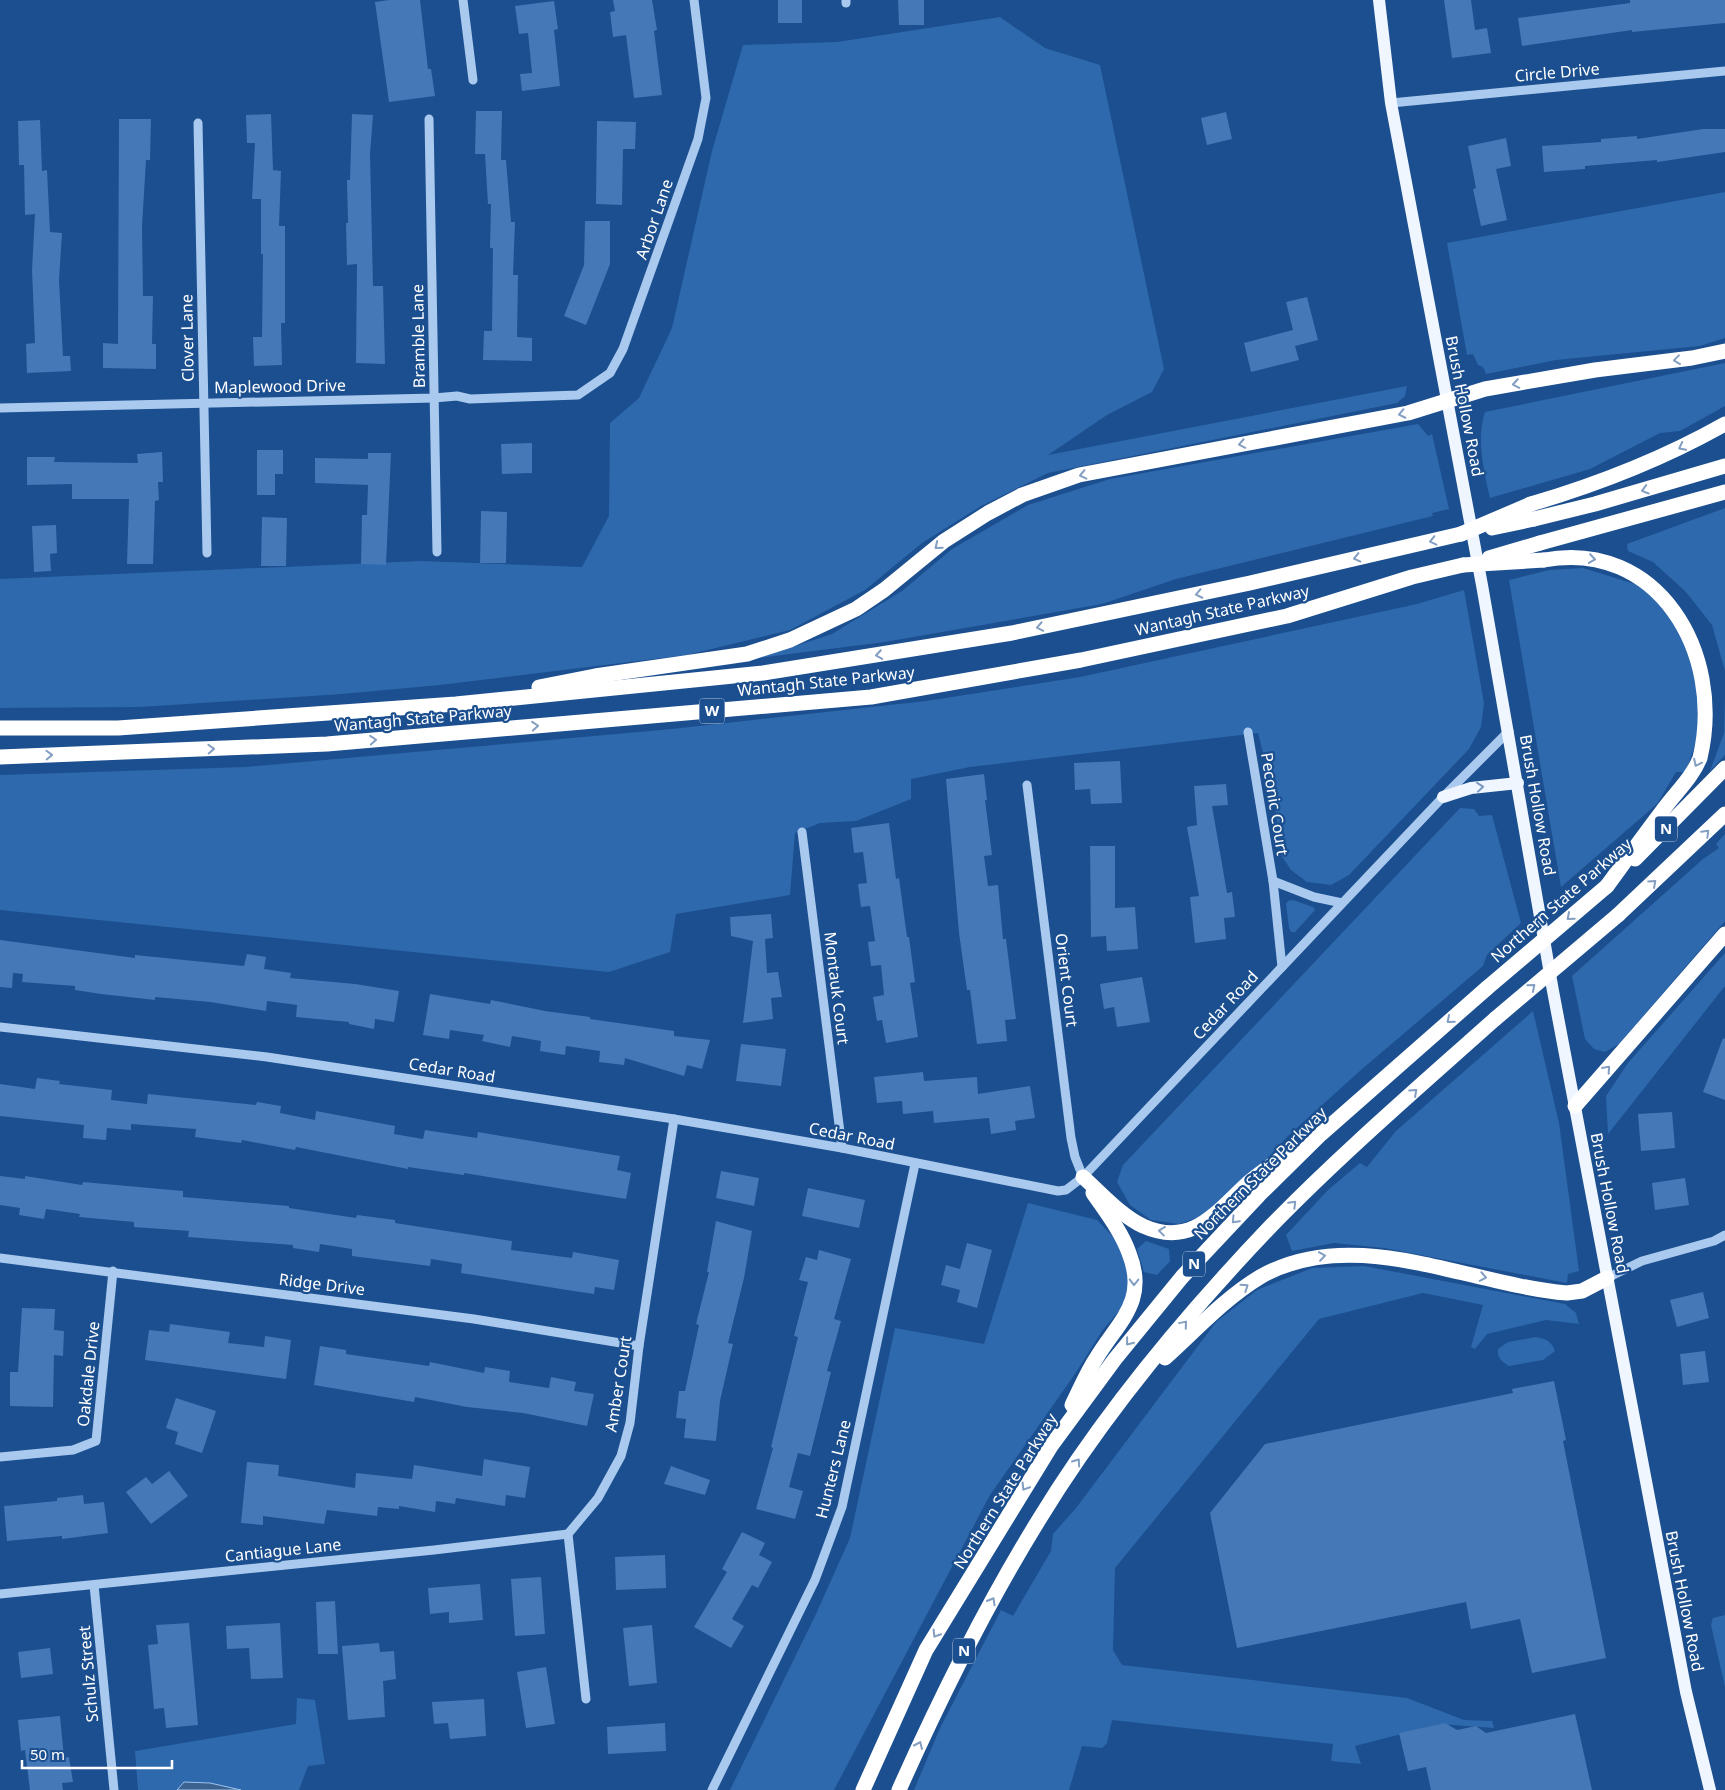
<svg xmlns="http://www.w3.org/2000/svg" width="1725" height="1790" font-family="'Noto Sans',sans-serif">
	<rect width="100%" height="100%" fill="#1b4f8f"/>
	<g fill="#2e69ad">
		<polygon points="1000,17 1045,48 1100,65 1164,369 1152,392 1107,415 1048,455 1407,386 1405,396 1397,403 1048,473 981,506 922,543 865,590 790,630 687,655 440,685 342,694 140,707 0,708 0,579 421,561 582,567 609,516 610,423 639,398 672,328 712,151 743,45 837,42"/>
		<polygon points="1725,192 1725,338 1700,346 1556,360 1486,374 1483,367 1478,365 1473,354 1467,355 1447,243"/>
		<path d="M1725,363V406L1680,431L1660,433L1590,469L1490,498C1484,472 1476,438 1485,412Z"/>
		<polygon points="1418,424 1428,436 1432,434 1449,509 1432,513 1433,516 1176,579 1102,604 885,642 758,658 832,634 902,591 952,549 1028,505 1110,479"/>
		<polygon points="1725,508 1725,671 1712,625 1686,592 1653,562 1628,551 1627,544"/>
		<polygon points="1583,568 1638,585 1676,615 1700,658 1704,718 1686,772 1676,772 1657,804 1561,887 1509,580 1549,570"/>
		<polygon points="1464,590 1484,703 1481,727 1469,749 1349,875 1331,885 1307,882 1291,870 1281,855 1274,797 1258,733 970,767 911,779 911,799 856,821 820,823 795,833 790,895 676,914 670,952 609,972 0,910 0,775 246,767 672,729 926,701 1080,677 1417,604"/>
		<polygon points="1725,694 1725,755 1710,771 1724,733"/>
		<polygon points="1460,808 1474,809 1479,816 1492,815 1521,923 1487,955 1483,966 1361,1070 1290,1134 1227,1201 1206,1215 1179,1224 1151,1220 1130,1205 1117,1182 1123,1165"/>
		<polygon points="1725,834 1725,921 1619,1044 1605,1052 1594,1049 1585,1039 1572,976 1703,859 1719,848 1716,844"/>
		<polygon points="1293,900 1313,907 1315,910 1295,932 1291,932 1289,928 1286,904 1288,901"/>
		<polygon points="1725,953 1725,986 1608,1134 1606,1096 1628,1063"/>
		<polygon points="1533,1011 1559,1123 1579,1271 1568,1274 1567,1283 1384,1248 1334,1243 1292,1251 1286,1235 1328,1190 1360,1163 1367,1167 1396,1131"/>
		<polygon points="1028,1203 1097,1220 1118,1242 1129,1268 1129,1299 1102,1331 1075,1374 990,1495 834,1790 730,1790 816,1614 850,1538 895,1328 984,1344"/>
		<polygon points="1146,1241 1169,1249 1170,1261 1157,1275 1144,1272 1137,1249"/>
		<polygon points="1364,1266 1565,1304 1576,1313 1579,1324 1546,1320 1487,1334 1475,1349 1471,1347 1483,1305 1423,1293 1319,1319 1115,1568 1113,1650 1122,1665 1407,1698 1464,1720 1492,1721 1494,1728 1440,1724 1355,1746 1361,1764 1331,1761 1333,1744 1112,1720 1107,1743 1102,1748 1082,1746 1069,1790 914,1790 940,1728 1001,1610 1013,1616 1051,1551 1053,1534 1076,1508 1216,1322 1257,1290 1312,1268"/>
		<path d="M1536,1337C1547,1339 1551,1341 1555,1351L1543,1360L1509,1366C1502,1361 1497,1359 1498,1349L1508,1342Z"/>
		<polygon points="1725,1615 1725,1687 1711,1625 1713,1618"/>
		<polygon points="297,1698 315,1700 325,1764 308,1766 299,1790 138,1790 135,1751 296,1724"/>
	</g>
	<polygon fill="#3c6290" stroke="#9cc4f0" points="184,1782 210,1783 241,1790 177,1790"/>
	<g fill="#4478b7">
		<polygon points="389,0 420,0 428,69 431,69 435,96 389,102 375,2"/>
		<polygon points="613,0 652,0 657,30 654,31 662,95 634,98 626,35 613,37 610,12 615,11"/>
		<rect x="778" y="0" width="24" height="23"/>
		<polygon points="898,0 924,0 924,25 899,25"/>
		<polygon points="1444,0 1471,0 1475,30 1487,28 1491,53 1452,58"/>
		<polygon points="1630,0 1725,0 1725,23 1632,32 1632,30 1522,46 1518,18 1630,3"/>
		<polygon points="554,1 558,29 554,30 560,86 522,91 520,74 532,73 528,33 519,34 515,6"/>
		<polygon points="476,111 502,111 501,160 506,160 511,222 515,222 513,275 518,275 517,337 532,338 532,361 483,360 484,331 492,331 493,248 490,248 491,204 488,204 485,154 475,154"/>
		<polygon points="1226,112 1232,139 1207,145 1201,118"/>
		<polygon points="271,114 273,170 281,171 279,226 285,226 285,323 281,323 282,365 254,366 253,337 262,337 263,254 261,254 261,199 252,199 255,143 247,143 246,115"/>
		<polygon points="352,114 373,115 370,154 373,286 383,286 385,364 356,363 357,264 347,265 346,223 348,223 347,180 350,180"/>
		<polygon points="119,119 151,119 150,160 146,160 142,226 143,296 153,296 152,344 156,344 156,369 103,368 103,343 118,344"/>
		<polygon points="40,120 42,171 47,170 50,232 62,233 59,280 63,356 70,356 71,371 27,373 26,344 35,343 32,270 35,214 25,215 24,165 19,165 18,121"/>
		<polygon points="597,121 636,122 635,149 623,149 622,205 596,204"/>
		<polygon points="1703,129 1725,129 1725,152 1657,162 1657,160 1585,166 1585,169 1544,172 1542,146 1601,142 1601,139 1637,136 1637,139"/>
		<polygon points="1506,138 1511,166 1496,169 1507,220 1481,226 1473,189 1476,188 1468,146"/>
		<polygon points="585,221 610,221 610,264 586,325 564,316 584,265"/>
		<polygon points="1307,297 1318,340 1295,346 1299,360 1251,372 1244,343 1293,330 1286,302"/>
		<polygon points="532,443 532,473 502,474 501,444"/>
		<polygon points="257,450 283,450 283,474 275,474 275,495 257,495"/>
		<polygon points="162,452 163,482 158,482 159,500 155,501 153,564 127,564 129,499 72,499 72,484 27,485 27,457 55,457 54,462 138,463 137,454"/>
		<polygon points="368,453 391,453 386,565 361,564 362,515 367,515 368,485 315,483 315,458 368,459"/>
		<polygon points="481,511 507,512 506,563 480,563"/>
		<polygon points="262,517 287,518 286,566 261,566"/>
		<polygon points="56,525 57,553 50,554 51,571 34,572 32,526"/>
		<polygon points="1120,761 1122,803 1091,804 1090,789 1075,790 1074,763"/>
		<polygon points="984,774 987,800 985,800 992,855 984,856 988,886 998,885 1003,939 1006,939 1016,1019 1005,1020 1007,1041 977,1044 970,990 967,990 959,933 946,779"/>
		<polygon points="1226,784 1228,805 1212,806 1227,893 1232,892 1235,917 1224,918 1226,939 1195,943 1190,897 1199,896 1187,827 1197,825 1194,786"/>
		<polygon points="889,823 896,879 899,878 907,937 909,937 915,982 910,983 918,1037 886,1043 882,1020 877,1021 873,997 884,995 881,965 871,966 868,942 875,941 870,906 861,907 858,884 867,883 863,852 854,853 851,828"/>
		<polygon points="1090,846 1115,846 1115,908 1135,907 1138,949 1107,951 1106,936 1091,937"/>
		<polygon points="771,914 773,938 765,939 767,973 778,972 782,997 771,998 773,1019 743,1023 753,941 731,936 730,917"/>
		<polygon points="0,940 135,958 135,955 244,966 247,954 266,957 264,969 291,973 290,978 355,984 399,991 394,1022 375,1019 374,1029 349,1024 349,1022 296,1017 297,1005 267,1001 266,1011 210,1002 155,997 155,1000 101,994 75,990 75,986 22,982 23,974 13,973 12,988 0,987"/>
		<polygon points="1142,977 1150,1022 1117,1027 1114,1007 1104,1009 1100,984"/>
		<polygon points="430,994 490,1004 491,1000 545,1011 590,1017 590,1019 674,1031 674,1036 710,1040 702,1069 687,1065 684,1076 625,1058 624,1065 599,1062 600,1051 566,1046 565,1055 540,1051 541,1041 512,1036 510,1047 482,1041 484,1035 450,1030 449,1039 423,1035"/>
		<polygon points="1723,1038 1725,1039 1725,1100 1703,1092"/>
		<polygon points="741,1044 786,1049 781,1086 736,1081"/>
		<polygon points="923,1072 924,1081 977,1077 978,1094 1030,1086 1035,1118 1015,1121 1016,1130 991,1134 989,1118 934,1123 933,1111 903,1114 902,1101 877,1103 874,1077"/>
		<polygon points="37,1078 60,1081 59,1084 112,1090 111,1100 147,1104 148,1094 256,1105 257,1102 281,1106 280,1113 315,1120 316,1111 395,1126 394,1134 423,1139 425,1130 477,1138 478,1132 620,1156 617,1170 631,1173 626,1199 464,1173 464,1175 408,1167 408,1169 296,1147 295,1150 242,1140 241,1143 195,1137 196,1129 131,1124 131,1130 107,1128 106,1140 83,1138 84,1125 0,1116 0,1084 35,1089"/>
		<polygon points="1672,1112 1675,1148 1641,1151 1638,1114"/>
		<polygon points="721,1171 759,1178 754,1206 716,1198"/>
		<polygon points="0,1176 25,1179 25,1176 82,1185 83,1182 183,1191 183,1197 289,1206 289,1208 356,1218 357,1215 395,1220 395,1223 512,1241 511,1250 572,1258 573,1252 619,1260 614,1290 595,1287 594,1294 567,1290 461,1273 462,1264 431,1259 430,1266 352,1256 352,1249 320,1244 319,1252 293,1248 293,1245 188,1237 189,1231 134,1227 134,1222 79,1217 80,1214 46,1209 44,1219 19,1215 20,1208 0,1205"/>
		<polygon points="1685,1178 1689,1205 1655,1210 1652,1183"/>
		<polygon points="808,1188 865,1200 859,1228 802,1216"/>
		<polygon points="716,1221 752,1231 744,1278 728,1343 733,1344 720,1401 716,1441 684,1438 686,1419 676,1418 679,1391 685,1391 699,1325 696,1324 709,1272 707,1272"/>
		<polygon points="967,1243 992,1250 977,1308 957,1302 960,1290 941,1285 946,1265 960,1269"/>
		<polygon points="819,1250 851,1259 834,1319 841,1321 827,1371 831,1372 810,1456 798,1453 789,1487 803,1491 795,1519 756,1509 773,1448 771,1447 798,1337 794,1336 808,1282 799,1280 806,1257 817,1260"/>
		<polygon points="1703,1292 1709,1318 1677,1327 1670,1300"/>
		<polygon points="22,1308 55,1309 54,1330 64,1331 63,1356 54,1355 53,1407 10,1406 10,1372 18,1372"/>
		<polygon points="170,1324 230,1332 228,1343 264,1347 265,1336 291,1340 286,1379 145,1360 149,1330 169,1332"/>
		<polygon points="320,1346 346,1350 346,1354 429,1366 430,1362 484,1373 485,1367 510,1371 509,1382 549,1388 551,1377 576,1382 574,1391 594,1394 587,1426 523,1413 467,1407 415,1397 414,1402 314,1385"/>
		<polygon points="1705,1351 1709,1382 1683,1385 1680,1354"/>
		<polygon points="1554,1381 1566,1440 1563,1441 1606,1658 1532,1673 1520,1619 1471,1629 1466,1602 1237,1648 1210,1513 1265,1444 1513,1393 1512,1389"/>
		<polygon points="176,1398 216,1411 202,1453 175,1444 178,1432 166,1428"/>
		<polygon points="484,1459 530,1467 525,1498 506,1495 505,1506 456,1498 455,1504 436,1501 435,1512 399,1506 399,1509 378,1507 377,1516 327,1510 324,1524 263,1516 263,1525 241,1523 247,1462 279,1465 278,1476 355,1488 356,1473 412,1479 414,1465 482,1476"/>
		<polygon points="671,1466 710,1480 705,1495 664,1484"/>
		<polygon points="169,1471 188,1496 151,1524 126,1492 146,1477 152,1484"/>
		<polygon points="83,1495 84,1504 104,1502 108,1533 62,1539 62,1536 7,1541 4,1506 57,1501 57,1498"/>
		<polygon points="742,1532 765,1543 759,1555 772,1562 758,1588 752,1585 732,1619 744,1626 731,1648 694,1627 727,1572 722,1569"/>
		<polygon points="665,1555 666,1588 616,1590 615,1557"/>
		<polygon points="541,1577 545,1634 515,1636 511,1579"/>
		<polygon points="480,1584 483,1620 449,1623 449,1612 430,1614 428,1588"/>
		<polygon points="335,1601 338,1654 318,1654 316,1602"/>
		<polygon points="189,1623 198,1725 166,1728 164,1708 154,1709 148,1645 158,1644 156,1625"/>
		<polygon points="280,1623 283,1678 251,1679 249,1648 227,1649 226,1626"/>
		<polygon points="652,1625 657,1683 629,1686 623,1628"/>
		<polygon points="379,1643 380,1652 394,1651 396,1679 383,1681 385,1717 348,1720 342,1646"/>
		<polygon points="50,1648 53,1674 21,1678 18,1652"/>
		<polygon points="546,1667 555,1724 526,1728 517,1672"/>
		<polygon points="484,1699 486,1736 450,1739 448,1723 434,1724 432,1702"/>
		<polygon points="1575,1714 1592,1790 1431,1790 1426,1767 1408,1771 1399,1733 1445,1723 1457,1730 1476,1726 1486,1733"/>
		<polygon points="60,1716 64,1758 69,1757 73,1782 62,1783 63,1790 30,1790 25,1750 21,1751 18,1720"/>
		<polygon points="665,1723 666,1751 608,1754 607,1727"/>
	</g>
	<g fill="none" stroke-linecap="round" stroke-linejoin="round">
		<g stroke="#a9c9ee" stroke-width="9">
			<polyline points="463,0 473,80"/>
			<polyline points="846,3 846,0"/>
			<polyline points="1391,103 1725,71"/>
			<polyline points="429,119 437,552"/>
			<polyline points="198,123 207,553"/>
			<polyline points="0,408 434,398 457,396 470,399 578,395 610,373 623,349 698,139 706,98 694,0"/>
			<polyline points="1248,732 1273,881 1282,967"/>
			<polyline points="1027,785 1071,1138 1075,1157 1083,1177"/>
			<polyline points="802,832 842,1148"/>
			<polyline points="1273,881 1314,897 1342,903"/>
			<polyline points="0,1027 267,1057 674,1119 842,1148 1058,1191 1066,1190 1083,1177 1443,797 1509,731"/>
			<polyline points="0,1258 474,1319 639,1346"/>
			<polyline points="1607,1278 1642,1261 1714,1241 1725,1235"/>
			<polyline points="0,1457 73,1450 96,1441 113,1271"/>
			<polyline points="94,1585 114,1790"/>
			<polyline points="0,1594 434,1550 568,1534"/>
			<polyline points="586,1699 568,1534 598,1498 621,1456 630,1423 639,1346 674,1119"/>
			<polyline points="712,1790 815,1580 842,1507 915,1164"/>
		</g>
		<g stroke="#f0f6ff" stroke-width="12">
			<polyline points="1379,0 1391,103 1482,585 1553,991 1686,1692 1710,1790"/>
			<polyline points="1443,797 1471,788 1518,783"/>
		</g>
		<g stroke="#fff" stroke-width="15">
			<path d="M1531,504C1599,484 1663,459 1725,424"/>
			<polyline points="1534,519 1595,504 1725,466"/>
			<polyline points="1540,543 1725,492"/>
			<path d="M1544,560C1657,539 1725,652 1700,758C1692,778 1676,792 1663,810C1644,835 1626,860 1607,886"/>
			<polyline points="539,687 595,676 747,654 790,640 856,609 884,590 944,541 988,513 1022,495 1079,475 1408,413 1485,389 1595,370 1692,358 1725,351"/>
			<polyline points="0,728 118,728 456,704 763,673 1012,633 1250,583 1461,534"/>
			<polyline points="0,757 327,744 871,697 1081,660 1287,616 1412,577 1463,565"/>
			<polyline points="1635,859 1725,768"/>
			<polyline points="1618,915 1725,814"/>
			<polyline points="1575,1106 1725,934"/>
			<path d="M1083,1177C1101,1193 1120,1215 1143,1226C1192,1248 1216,1212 1248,1183C1262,1171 1279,1160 1294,1149"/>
			<path d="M1165,1358C1196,1330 1225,1298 1260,1277C1354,1223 1469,1285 1567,1293L1582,1291L1607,1278"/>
			<path d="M1072,1405C1080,1389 1087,1372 1097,1357C1119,1321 1148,1301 1129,1253C1121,1231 1106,1212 1093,1193"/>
			<polyline points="863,1790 926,1650 1051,1446 1115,1359 1182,1277 1259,1195 1321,1134 1487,988"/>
			<path d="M899,1790C941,1696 986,1605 1040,1518C1104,1413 1185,1316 1270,1227C1341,1154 1419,1087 1495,1019"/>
		</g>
		<g stroke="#fff" stroke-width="15">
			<polyline points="1492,528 1534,519"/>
			<polyline points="1461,534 1531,504"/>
			<polyline points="1489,558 1540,543"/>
			<polyline points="1463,565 1544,560"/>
			<polyline points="1487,988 1607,886"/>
			<polyline points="1495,1019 1618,915"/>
		</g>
	</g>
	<defs><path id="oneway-chevron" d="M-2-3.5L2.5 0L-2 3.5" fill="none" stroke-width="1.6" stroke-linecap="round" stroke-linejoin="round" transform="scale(1.25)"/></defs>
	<g stroke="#829ec1">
		<use href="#oneway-chevron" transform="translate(1677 360) rotate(173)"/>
		<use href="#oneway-chevron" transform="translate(1516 384) rotate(170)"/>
		<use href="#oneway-chevron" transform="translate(1402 414) rotate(168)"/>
		<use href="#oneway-chevron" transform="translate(1242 444) rotate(169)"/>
		<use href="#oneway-chevron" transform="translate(1682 447) rotate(153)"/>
		<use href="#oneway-chevron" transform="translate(1083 475) rotate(167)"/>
		<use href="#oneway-chevron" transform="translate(1645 490) rotate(164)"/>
		<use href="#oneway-chevron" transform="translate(1433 541) rotate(167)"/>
		<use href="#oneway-chevron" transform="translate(938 546) rotate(141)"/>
		<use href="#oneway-chevron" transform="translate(1357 558) rotate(167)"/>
		<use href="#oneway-chevron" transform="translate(1592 559) rotate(8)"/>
		<use href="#oneway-chevron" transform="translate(1199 594) rotate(168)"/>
		<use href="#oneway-chevron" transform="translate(1040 627) rotate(169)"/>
		<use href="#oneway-chevron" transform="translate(879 655) rotate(171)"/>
		<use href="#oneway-chevron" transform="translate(535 726) rotate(-5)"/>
		<use href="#oneway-chevron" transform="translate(373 740) rotate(-5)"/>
		<use href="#oneway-chevron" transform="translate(211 749) rotate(-2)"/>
		<use href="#oneway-chevron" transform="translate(49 755) rotate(-2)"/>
		<use href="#oneway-chevron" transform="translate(1697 763) rotate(116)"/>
		<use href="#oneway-chevron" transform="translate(1706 833) rotate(-45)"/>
		<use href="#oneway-chevron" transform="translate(1653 883) rotate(-42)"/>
		<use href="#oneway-chevron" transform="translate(1570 917) rotate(139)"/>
		<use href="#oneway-chevron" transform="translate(1532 987) rotate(-40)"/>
		<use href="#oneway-chevron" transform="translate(1450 1020) rotate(139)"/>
		<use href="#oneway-chevron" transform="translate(1607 1069) rotate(-49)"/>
		<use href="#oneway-chevron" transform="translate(1414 1092) rotate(-42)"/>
		<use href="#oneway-chevron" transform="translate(1293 1204) rotate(-45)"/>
		<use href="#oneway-chevron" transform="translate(1235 1220) rotate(133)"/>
		<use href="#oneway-chevron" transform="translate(1162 1231) rotate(-173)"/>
		<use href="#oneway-chevron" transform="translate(1322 1256) rotate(-8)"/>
		<use href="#oneway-chevron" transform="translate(1483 1277) rotate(11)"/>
		<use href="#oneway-chevron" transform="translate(1134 1282) rotate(91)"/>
		<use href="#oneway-chevron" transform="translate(1245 1287) rotate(-34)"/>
		<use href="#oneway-chevron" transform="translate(1184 1324) rotate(-50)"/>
		<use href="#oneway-chevron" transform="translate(1129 1342) rotate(129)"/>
		<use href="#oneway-chevron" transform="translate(1077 1462) rotate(-55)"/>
		<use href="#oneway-chevron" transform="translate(1025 1487) rotate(122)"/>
		<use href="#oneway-chevron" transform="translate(992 1601) rotate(-60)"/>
		<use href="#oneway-chevron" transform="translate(936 1634) rotate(122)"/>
		<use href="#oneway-chevron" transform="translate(919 1745) rotate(-66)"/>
	</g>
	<use stroke="#7b9ac1" href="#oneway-chevron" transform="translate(1480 787) rotate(-6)"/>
	<g text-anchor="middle" stroke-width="4.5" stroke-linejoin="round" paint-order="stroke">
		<g fill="#1b4f8f" stroke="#bbcadd" stroke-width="1">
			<rect x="699.5" y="698.5" width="25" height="25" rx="4"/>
			<rect x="1655" y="816.5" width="22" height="25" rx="4"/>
			<rect x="1183" y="1251.5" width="22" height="25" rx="4"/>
			<rect x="953" y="1638.5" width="22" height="25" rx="4"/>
		</g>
		<g font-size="15" font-weight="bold" fill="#fff">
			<text x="712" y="716">W</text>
			<text x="1666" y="834">N</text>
			<text x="1194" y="1269">N</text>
			<text x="964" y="1656">N</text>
		</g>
		<g font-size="16" fill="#fff" stroke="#1b4f8f">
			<text transform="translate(1557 72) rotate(-5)" y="6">Circle Drive</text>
			<text transform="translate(654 219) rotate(-71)" y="6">Arbor Lane</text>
			<text transform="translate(418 336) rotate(-91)" y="6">Bramble Lane</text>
			<text transform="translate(187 338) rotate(-91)" y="6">Clover Lane</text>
			<text transform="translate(280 386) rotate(-1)" y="6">Maplewood Drive</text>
			<text transform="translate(1465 406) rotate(79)" y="6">Brush Hollow Road</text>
			<text transform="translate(1222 610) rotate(-13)" y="6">Wantagh State Parkway</text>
			<text transform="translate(826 681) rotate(-6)" y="6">Wantagh State Parkway</text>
			<text transform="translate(423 718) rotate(-5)" y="6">Wantagh State Parkway</text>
			<text transform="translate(1275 804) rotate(81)" y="6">Peconic Court</text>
			<text transform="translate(1538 805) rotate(80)" y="6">Brush Hollow Road</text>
			<text transform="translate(1561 900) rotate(-41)" y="6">Northern State Parkway</text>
			<text transform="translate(1067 980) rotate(83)" y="6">Orient Court</text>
			<text transform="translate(837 988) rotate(83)" y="6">Montauk Court</text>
			<text transform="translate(1225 1005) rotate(-47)" y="6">Cedar Road</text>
			<text transform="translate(452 1070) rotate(9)" y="6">Cedar Road</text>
			<text transform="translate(852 1136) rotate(11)" y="6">Cedar Road</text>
			<text transform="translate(1260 1173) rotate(-45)" y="6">Northern State Parkway</text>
			<text transform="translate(1610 1203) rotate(79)" y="6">Brush Hollow Road</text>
			<text transform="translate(322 1284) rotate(7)" y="6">Ridge Drive</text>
			<text transform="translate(88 1374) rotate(-84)" y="6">Oakdale Drive</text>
			<text transform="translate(618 1384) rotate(-81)" y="6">Amber Court</text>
			<text transform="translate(833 1469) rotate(-76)" y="6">Hunters Lane</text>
			<text transform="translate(1005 1491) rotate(-58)" y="6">Northern State Parkway</text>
			<text transform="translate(283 1550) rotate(-6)" y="6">Cantiague Lane</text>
			<text transform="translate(1685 1601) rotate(79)" y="6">Brush Hollow Road</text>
			<text transform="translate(88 1674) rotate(-95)" y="6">Schulz Street</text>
		</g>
	</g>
	<path d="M22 1760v8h150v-8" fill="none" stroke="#ffffff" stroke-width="2.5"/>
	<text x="30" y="1760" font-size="15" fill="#ffffff" stroke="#1b4f8f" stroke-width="4" paint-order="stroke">50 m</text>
</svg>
